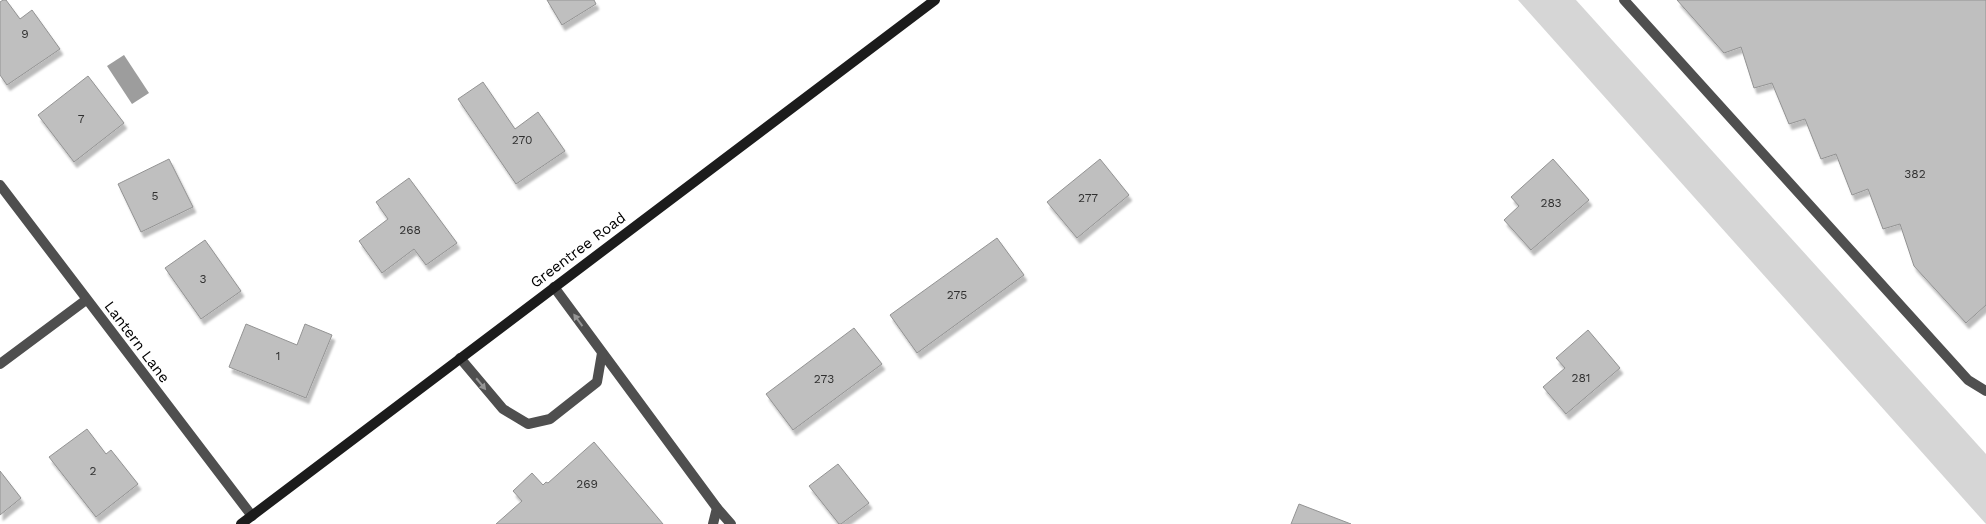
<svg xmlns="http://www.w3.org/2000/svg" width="1986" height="524" font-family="'Work Sans',sans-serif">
	<defs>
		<filter id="shadow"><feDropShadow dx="3" dy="5.5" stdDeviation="1" flood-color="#0004"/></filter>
	</defs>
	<rect width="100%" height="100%" fill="#fff"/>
	<polygon fill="#d6d6d6" points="1518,0 1576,0 1986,454 1986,524"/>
	<polygon fill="#9d9d9d" points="124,55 149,93 132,104 107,66"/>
	<g fill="#bfbfbf" stroke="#939393" filter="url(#shadow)">
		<polygon points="3,0 6,0 20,19 32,10 60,49 7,85 0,75 0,2"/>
		<polygon points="547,0 594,0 596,4 562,25"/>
		<polygon points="1677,0 1986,0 1986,305 1966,323 1914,266 1900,224 1883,229 1868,189 1852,195 1836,154 1821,159 1805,119 1789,124 1772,83 1754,88 1741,47 1724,53"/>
		<polygon points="88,76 124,123 74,162 38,115"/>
		<polygon points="483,82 515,129 538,112 565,151 516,184 458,99"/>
		<polygon points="169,159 193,207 141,232 118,184"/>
		<polygon points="1100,159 1129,195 1077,238 1047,202"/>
		<polygon points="1553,159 1589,200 1531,250 1504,220 1519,206 1511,197"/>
		<polygon points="409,178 457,243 426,265 414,249 382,273 359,241 388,219 376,202"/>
		<polygon points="997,238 1024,275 917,353 890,315"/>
		<polygon points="205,240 241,291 201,319 165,268"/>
		<polygon points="246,324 297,345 305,324 332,335 306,398 229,367"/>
		<polygon points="854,328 882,364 793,430 766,394"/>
		<polygon points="1588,330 1620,368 1566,414 1543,387 1565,368 1556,358"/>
		<polygon points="87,429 106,454 111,450 138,484 96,517 49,457"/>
		<polygon points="594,442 663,524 496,524 522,501 513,491 532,473 543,485 546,482 548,483"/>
		<polygon points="838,464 869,503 841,524 839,524 809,486"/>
		<polygon points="0,471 21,498 0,515"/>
		<polygon points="1299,504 1351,524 1291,524"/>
	</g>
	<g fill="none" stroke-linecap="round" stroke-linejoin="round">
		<g stroke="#4f4f4f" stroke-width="10">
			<polyline points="1624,0 1968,380 1986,391"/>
			<polyline points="554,287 717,508 731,524"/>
			<polyline points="460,358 503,409 528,424 550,419 597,382 602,353"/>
			<polyline points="713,524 717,508"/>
		</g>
		<g stroke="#4f4f4f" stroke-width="10">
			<polyline points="0,185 252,516"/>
			<polyline points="0,364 86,300"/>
		</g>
		<polyline stroke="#1c1c1c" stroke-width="10" points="241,524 935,0"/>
	</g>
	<defs><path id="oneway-solid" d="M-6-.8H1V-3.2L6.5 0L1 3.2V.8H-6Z" transform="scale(1.25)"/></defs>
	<g fill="#959595">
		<use href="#oneway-solid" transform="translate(578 320) rotate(-126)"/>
		<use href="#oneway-solid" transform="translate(481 384) rotate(50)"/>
	</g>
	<g text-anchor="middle" stroke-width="4" stroke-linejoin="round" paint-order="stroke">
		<g font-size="12" fill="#303030">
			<text x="25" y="38">9</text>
			<text x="81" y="123">7</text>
			<text x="522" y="144">270</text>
			<text x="1915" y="178">382</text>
			<text x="155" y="200">5</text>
			<text x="1088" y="202">277</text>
			<text x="1551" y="207">283</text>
			<text x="410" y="234">268</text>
			<text x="203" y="283">3</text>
			<text x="957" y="299">275</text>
			<text x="278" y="360">1</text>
			<text x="1581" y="382">281</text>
			<text x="824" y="383">273</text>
			<text x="93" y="475">2</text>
			<text x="587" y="488">269</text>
		</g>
		<g font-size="15" fill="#000" stroke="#fff">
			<text transform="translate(578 250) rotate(-37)" y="5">Greentree Road</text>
			<text transform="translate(137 342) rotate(53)" y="5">Lantern Lane</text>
		</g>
	</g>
</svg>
